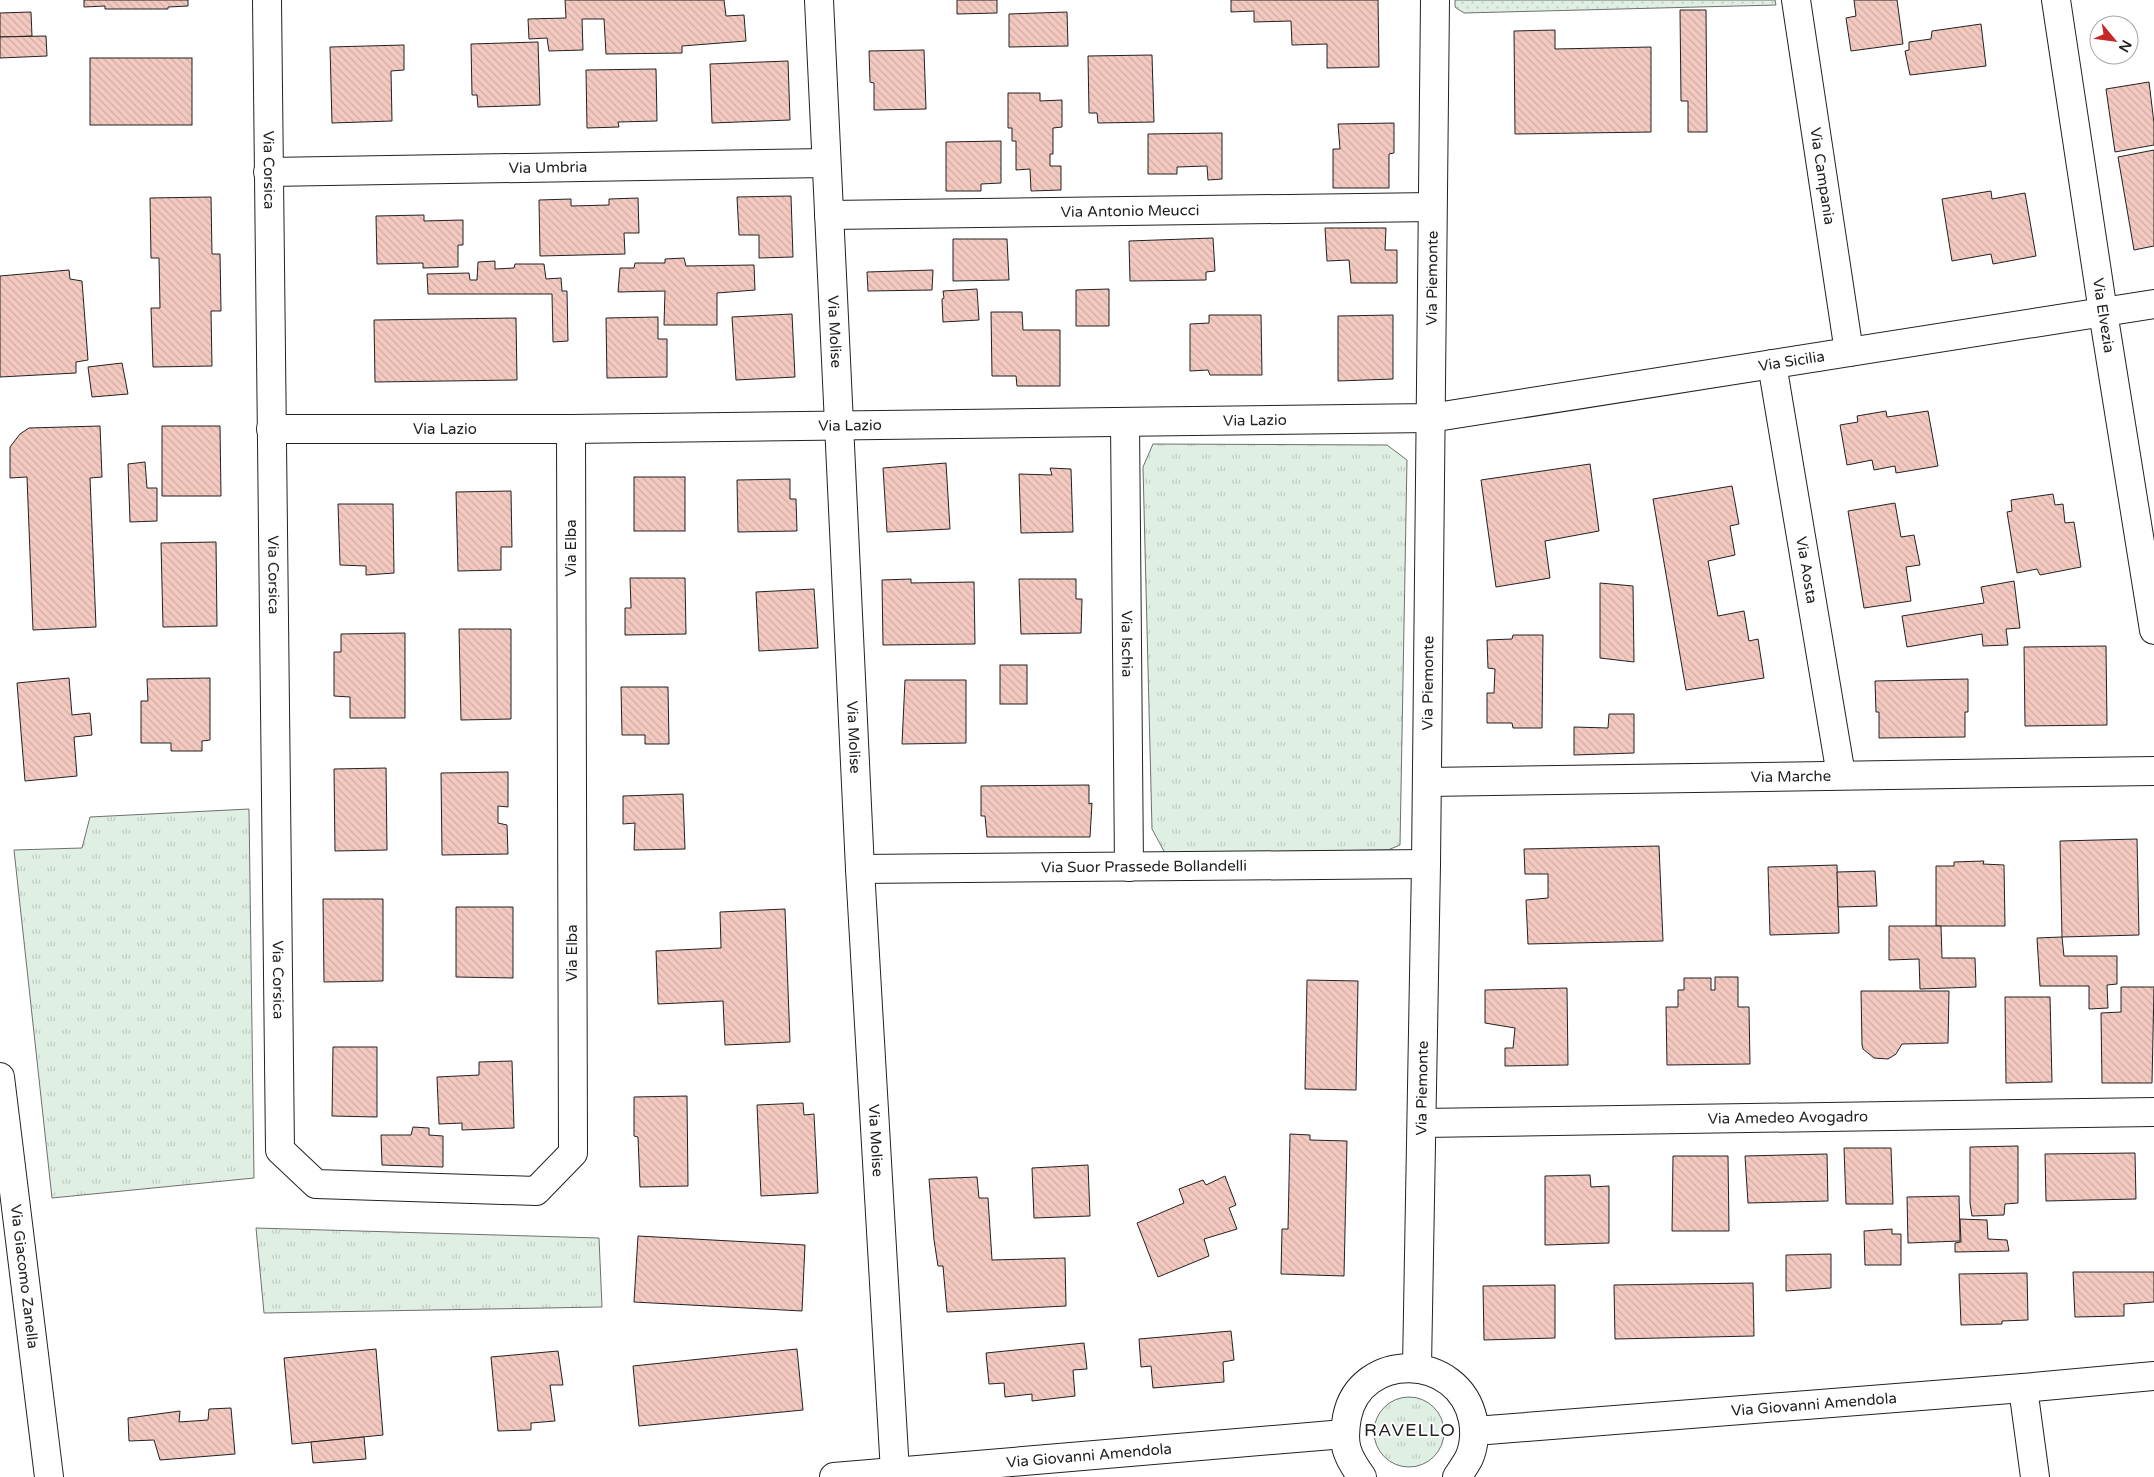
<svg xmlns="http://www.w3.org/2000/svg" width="2154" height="1477" font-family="'Varela Round',sans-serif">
	<defs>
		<pattern id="grass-tufts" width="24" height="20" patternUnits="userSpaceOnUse" patternTransform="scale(1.25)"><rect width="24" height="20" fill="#e0efe3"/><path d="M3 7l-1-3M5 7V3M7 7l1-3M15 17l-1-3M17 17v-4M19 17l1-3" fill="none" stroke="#c0cdc2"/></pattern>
		<pattern id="park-dots" width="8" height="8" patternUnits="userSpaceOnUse" patternTransform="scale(1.25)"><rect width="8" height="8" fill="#e0efe3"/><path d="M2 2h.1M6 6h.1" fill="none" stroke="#c0cdc2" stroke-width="1.8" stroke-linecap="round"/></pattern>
		<pattern id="building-back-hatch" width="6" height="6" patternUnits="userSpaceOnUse" patternTransform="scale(1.25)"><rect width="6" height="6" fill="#f3c9c0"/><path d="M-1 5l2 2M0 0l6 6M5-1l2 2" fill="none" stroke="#d0aca5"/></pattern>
	</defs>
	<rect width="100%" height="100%" fill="#fff"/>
	<g fill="url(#grass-tufts)" stroke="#6f6f6f">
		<polygon points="1153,444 1387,445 1407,460 1400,845 1388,850 1165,853 1152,829 1143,467"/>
		<polygon points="249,809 254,1178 52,1198 14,850 82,848 90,817"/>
		<polygon points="256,1228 599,1238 602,1307 264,1313"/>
		<circle cx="1409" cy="1432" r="35"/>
	</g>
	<polygon fill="url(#park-dots)" stroke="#6f6f6f" points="1455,0 1775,0 1776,5 1464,13 1455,7"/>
	<g fill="url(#building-back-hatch)" stroke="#222">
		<polygon points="84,0 188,0 188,6 168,7 168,9 105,9 105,6 84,7"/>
		<polygon points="565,0 724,0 726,16 744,15 746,41 682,46 682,53 606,54 604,19 582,19 583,50 549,51 547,38 529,39 528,19 566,18"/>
		<polygon points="957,0 997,0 997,13 957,14"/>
		<polygon points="1231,0 1378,0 1379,67 1327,68 1327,44 1292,45 1291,21 1254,22 1254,11 1231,12"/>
		<polygon points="1854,0 1897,0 1903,44 1851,51 1846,18 1856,16"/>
		<polygon points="1680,10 1706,10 1707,132 1688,132 1688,101 1681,101"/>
		<polygon points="31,12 32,36 0,37 0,13"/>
		<polygon points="1067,12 1068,46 1009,47 1009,14"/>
		<polygon points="1981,24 1986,66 1910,75 1905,51 1909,50 1909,42 1931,39 1932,31"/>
		<polygon points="1555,30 1555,49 1651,47 1651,132 1515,134 1514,31"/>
		<polygon points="46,36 47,56 0,58 0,37"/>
		<polygon points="538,42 540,105 478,107 477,95 472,95 471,44"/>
		<polygon points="404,45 404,70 391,71 392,121 332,123 330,47"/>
		<polygon points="924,50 926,109 874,110 874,83 870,82 869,51"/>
		<polygon points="1152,55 1154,122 1098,123 1097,113 1089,113 1088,56"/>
		<rect x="90" y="58" width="102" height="67"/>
		<polygon points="788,61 790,120 712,123 710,64"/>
		<polygon points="656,69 657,121 618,122 619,127 587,128 586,70"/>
		<polygon points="2149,82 2154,123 2154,145 2115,152 2106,89"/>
		<polygon points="1008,93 1040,93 1040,101 1062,100 1062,127 1053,128 1053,154 1050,154 1050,166 1061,166 1061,190 1031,191 1030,169 1016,170 1016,141 1012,141 1012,128 1008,128"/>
		<polygon points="1394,123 1394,153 1389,154 1389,188 1333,188 1333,149 1340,149 1338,124"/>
		<polygon points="1222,133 1222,179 1208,180 1207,166 1177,167 1177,174 1148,174 1148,134"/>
		<polygon points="1001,141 1001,183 981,184 981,191 946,191 946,142"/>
		<polygon points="2154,150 2154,246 2134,250 2118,157"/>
		<polygon points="1991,191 1992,199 2025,193 2036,256 1993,264 1991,254 1952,261 1942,199"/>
		<polygon points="791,196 793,257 759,258 759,235 739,235 737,197"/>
		<polygon points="211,197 212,254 220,254 221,311 211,311 212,366 153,367 151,308 160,308 159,258 151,258 150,198"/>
		<polygon points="638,198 639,233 624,233 625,254 540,256 539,200 571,199 571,206 609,205 609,199"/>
		<polygon points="424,215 424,221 463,220 463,245 458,245 458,267 423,268 423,263 377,264 376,216"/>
		<polygon points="1325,228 1386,228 1385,250 1397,250 1397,283 1351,283 1349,260 1327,261"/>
		<polygon points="1213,238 1215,271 1206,272 1206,280 1130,281 1129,241"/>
		<polygon points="953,239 1007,239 1009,280 953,281"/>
		<polygon points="684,258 686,266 754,265 755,290 717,293 717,325 664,325 665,291 618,292 620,268 634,268 635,263 665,263 665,259"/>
		<polygon points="495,261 495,269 514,268 515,264 544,264 546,279 561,278 562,291 567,291 568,341 553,342 552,294 428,294 427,274 469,273 470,280 477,280 478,262"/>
		<polygon points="69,270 70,279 82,281 88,360 76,362 76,373 0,377 0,276"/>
		<polygon points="933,270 932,290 868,291 867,272"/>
		<polygon points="977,289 979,320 943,322 942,299 944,298 943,291"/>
		<polygon points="1109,289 1109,326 1076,326 1076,290"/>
		<polygon points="991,312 1022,312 1023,330 1060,330 1060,386 1017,386 1016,376 992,376"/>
		<polygon points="792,314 795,377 736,380 732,317"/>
		<polygon points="1209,315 1261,315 1262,375 1210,375 1208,370 1190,371 1190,324 1209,323"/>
		<polygon points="1393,315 1393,379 1338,381 1338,316"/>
		<polygon points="658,317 658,339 667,339 667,377 607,378 606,318"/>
		<polygon points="516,318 517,380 375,382 374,320"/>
		<polygon points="122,363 128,394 92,397 88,367"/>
		<polygon points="1886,411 1887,417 1928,411 1938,466 1896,473 1895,466 1874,470 1872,460 1847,465 1840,425 1858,422 1857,416"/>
		<polygon points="100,426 102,477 90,478 96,627 33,630 27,477 10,478 10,447 20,434 29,428"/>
		<polygon points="162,426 220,426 221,496 162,496"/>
		<polygon points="145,462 147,488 157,488 157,521 130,522 128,464"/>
		<polygon points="946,463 950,529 887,532 883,468"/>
		<polygon points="1590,464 1599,531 1545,541 1550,578 1496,587 1481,480"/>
		<polygon points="1050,468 1071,469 1073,532 1021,533 1019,474 1052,475"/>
		<rect x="634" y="477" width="51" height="54"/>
		<polygon points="790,479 790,499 796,499 797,531 738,532 737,480"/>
		<polygon points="1732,486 1739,524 1730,526 1735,555 1708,561 1718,616 1744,611 1749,641 1758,639 1764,678 1686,690 1653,499"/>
		<polygon points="511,491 512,547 501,547 501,570 458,571 456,492"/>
		<polygon points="2053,494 2055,505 2063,504 2065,523 2074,522 2081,567 2040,575 2037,569 2017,573 2007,512 2012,511 2011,500"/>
		<polygon points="1895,503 1901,537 1914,535 1920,565 1906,567 1911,601 1864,608 1848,511"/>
		<polygon points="338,504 393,504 394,573 366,575 366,566 340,565"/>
		<polygon points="216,542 217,626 163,627 161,543"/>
		<polygon points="630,578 685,578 686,634 625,635 625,608 631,608"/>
		<polygon points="911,579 911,583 974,582 975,644 883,645 882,580"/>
		<polygon points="1019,579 1076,579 1076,599 1082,599 1081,633 1021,634"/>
		<polygon points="2014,581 2020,628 2006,629 2008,645 1983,646 1982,634 1907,647 1902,616 1984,603 1981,587"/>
		<polygon points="1600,583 1633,586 1634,662 1600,658"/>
		<polygon points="814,589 818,648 759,651 756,592"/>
		<polygon points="459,629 511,629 511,719 461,720"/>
		<polygon points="405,633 405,718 350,718 350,697 334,696 334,652 341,652 341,634"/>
		<polygon points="1513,635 1543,635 1542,728 1513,728 1512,723 1487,723 1487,693 1494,693 1495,669 1488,668 1487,640 1512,639"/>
		<polygon points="2106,646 2107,725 2025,726 2024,647"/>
		<rect x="1000" y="665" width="27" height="39"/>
		<polygon points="69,678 72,715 90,713 92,735 74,737 77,776 25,781 17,683"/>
		<polygon points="210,678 210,740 202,741 202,751 171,751 171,743 141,743 141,701 148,701 147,679"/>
		<polygon points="1968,679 1968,712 1965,712 1965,737 1879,738 1879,712 1876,712 1875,681"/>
		<polygon points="905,680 966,680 966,743 902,744"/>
		<polygon points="621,687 668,687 669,744 645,744 645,735 622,735"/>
		<polygon points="1609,714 1634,714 1634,753 1574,755 1574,727 1608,728"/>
		<polygon points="386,768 387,850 335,851 334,769"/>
		<polygon points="508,772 508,807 498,806 498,823 507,825 508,854 442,855 441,773"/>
		<polygon points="1089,785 1089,804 1092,803 1090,837 987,837 985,816 981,816 981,786"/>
		<polygon points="683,794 685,849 634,850 635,823 623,824 623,796"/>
		<polygon points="2137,839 2139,935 2062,937 2060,841"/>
		<polygon points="1659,846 1663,941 1528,944 1526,900 1548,898 1548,874 1525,874 1524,849"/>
		<polygon points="1984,861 1983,864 2004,865 2005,926 1936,926 1936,866 1954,866 1954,862"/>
		<polygon points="1837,865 1839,933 1770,935 1768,867"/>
		<polygon points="1875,871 1877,906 1838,907 1837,872"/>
		<polygon points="323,899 383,899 383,981 324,982"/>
		<polygon points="456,907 513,907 513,978 456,977"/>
		<polygon points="785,909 790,1042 725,1045 723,1001 658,1004 656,951 721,948 720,912"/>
		<polygon points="1889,926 1941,926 1942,958 1975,958 1976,987 1920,989 1919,959 1889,960"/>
		<polygon points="2062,937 2064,956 2117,956 2117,984 2107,985 2108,1008 2089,1009 2089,986 2040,986 2037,938"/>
		<polygon points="1715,977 1738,977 1738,1007 1749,1007 1750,1064 1667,1065 1666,1007 1678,1007 1678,990 1684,990 1684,978 1711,978 1711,990 1715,990"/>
		<polygon points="1307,980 1358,981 1356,1090 1305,1089"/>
		<polygon points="2121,987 2154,987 2152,1083 2102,1083 2101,1013 2121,1012"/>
		<polygon points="1567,988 1568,1065 1505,1066 1505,1048 1513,1048 1515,1028 1485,1023 1485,990"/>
		<polygon points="1861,991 1949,991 1948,1043 1902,1044 1896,1054 1888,1059 1874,1058 1863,1049 1862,1045"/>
		<polygon points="2005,997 2050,997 2052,1082 2006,1083"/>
		<polygon points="333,1047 377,1047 377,1117 332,1116"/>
		<polygon points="512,1061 514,1128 462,1130 462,1123 439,1124 437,1077 479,1075 479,1062"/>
		<polygon points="687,1096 688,1186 640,1187 638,1137 634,1136 634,1097"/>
		<polygon points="803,1103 804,1115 814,1114 818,1193 761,1196 757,1105"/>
		<polygon points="413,1127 429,1128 429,1135 443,1136 443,1167 382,1165 381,1135 411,1135"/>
		<polygon points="1290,1134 1310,1135 1310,1140 1347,1141 1344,1276 1281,1274 1282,1229 1288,1229"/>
		<polygon points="2018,1146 2018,1203 2005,1204 2004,1215 1972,1216 1970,1203 1970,1147"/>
		<polygon points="1844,1148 1891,1148 1893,1204 1846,1204"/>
		<polygon points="2135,1153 2136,1199 2046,1201 2045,1154"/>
		<polygon points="1827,1154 1828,1201 1748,1203 1745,1156"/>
		<polygon points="1673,1156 1728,1156 1729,1231 1672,1231"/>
		<polygon points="1088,1165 1090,1216 1034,1218 1032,1168"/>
		<polygon points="1590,1175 1591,1187 1609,1186 1609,1243 1545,1245 1545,1176"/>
		<polygon points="1225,1176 1236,1205 1229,1208 1237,1229 1204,1239 1209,1256 1158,1277 1137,1223 1184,1203 1179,1189 1203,1180 1206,1185"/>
		<polygon points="977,1177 979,1198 988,1198 992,1260 1065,1258 1066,1306 947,1312 943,1266 938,1266 934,1240 929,1179"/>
		<polygon points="1959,1196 1960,1241 1908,1243 1907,1197"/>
		<polygon points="1960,1219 1987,1220 1988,1239 2007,1240 2009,1251 1955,1252 1955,1243 1961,1242"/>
		<polygon points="1892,1229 1892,1234 1901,1234 1901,1265 1865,1265 1864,1231"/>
		<polygon points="638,1236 805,1245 802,1311 634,1302"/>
		<polygon points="1831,1254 1831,1288 1786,1291 1786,1255"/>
		<polygon points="2073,1272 2154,1272 2154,1302 2124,1304 2124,1316 2075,1317"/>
		<polygon points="2027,1273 2028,1320 2002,1321 2002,1324 1961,1325 1959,1274"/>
		<polygon points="1753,1283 1754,1336 1615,1339 1614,1285"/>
		<polygon points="1555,1285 1555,1338 1484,1340 1483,1286"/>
		<polygon points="1231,1331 1234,1360 1223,1362 1224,1382 1153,1388 1151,1366 1141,1367 1139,1339"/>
		<polygon points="1084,1343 1087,1369 1073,1370 1075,1396 1032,1401 1032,1394 1005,1397 1004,1383 989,1384 986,1353"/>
		<polygon points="376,1349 383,1435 292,1444 284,1358"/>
		<polygon points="797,1349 803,1410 639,1426 633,1366"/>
		<polygon points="558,1351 563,1385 550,1385 555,1421 531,1423 531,1430 498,1431 491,1357"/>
		<polygon points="231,1408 235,1454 160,1460 154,1440 129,1441 128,1418 180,1411 179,1422 208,1420 209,1409"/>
		<polygon points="364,1437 366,1459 313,1463 311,1442"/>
	</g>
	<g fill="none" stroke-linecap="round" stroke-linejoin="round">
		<g stroke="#222" stroke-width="30">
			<g id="minor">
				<path id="s1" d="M267,0L280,1150L316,1184L536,1191L573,1153L571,429"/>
				<path id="s2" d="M819,0L860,869L895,1472"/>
				<path id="s3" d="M1796,0L1849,352"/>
				<path id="s4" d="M2056,0L2103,312L2154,630"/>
				<path id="s5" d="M268,172L826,163"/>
				<path id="s6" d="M829,215L1432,207"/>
				<path id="s7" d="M1772,364L1841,775"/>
				<path id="s8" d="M1125,422L1129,867"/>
				<path id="s9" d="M271,429H571L1430,418L2154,304"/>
				<path id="s10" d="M1427,782L2154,771"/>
				<path id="s11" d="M860,869L1426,864"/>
				<path id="s12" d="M0,1077L49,1477"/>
				<path id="s13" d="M1422,1123L2154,1112"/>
				<path id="s14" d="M1417,1367L1426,864L1435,0"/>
				<polyline points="2023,1388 2035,1477"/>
				<path id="s15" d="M1475,1431L2023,1388L2154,1376"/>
				<path id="s16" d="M834,1477L1344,1434"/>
				<path d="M1362,1477C1346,1455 1342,1444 1347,1417C1360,1351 1459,1352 1473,1420C1475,1432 1474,1447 1469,1458C1466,1464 1461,1471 1457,1477"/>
			</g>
		</g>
		<use href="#minor" stroke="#fff" stroke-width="28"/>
	</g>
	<g text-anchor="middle" stroke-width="4" stroke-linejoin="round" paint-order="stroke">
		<g font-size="15" fill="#222" stroke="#fff">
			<text dy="5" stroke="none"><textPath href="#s5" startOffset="280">Via Umbria</textPath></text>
			<text dy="5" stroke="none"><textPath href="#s1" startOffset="170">Via Corsica</textPath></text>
			<text dy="5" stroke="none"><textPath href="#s3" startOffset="178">Via Campania</textPath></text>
			<text dy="5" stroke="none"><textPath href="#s6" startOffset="301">Via Antonio Meucci</textPath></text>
			<text dy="5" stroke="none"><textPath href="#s14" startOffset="1089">Via Piemonte</textPath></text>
			<text dy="5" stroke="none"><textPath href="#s4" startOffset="319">Via Elvezia</textPath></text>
			<text dy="5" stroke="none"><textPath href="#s2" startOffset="332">Via Molise</textPath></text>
			<text dy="5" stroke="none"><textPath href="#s9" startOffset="1525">Via Sicilia</textPath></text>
			<text dy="5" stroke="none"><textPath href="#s9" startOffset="984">Via Lazio</textPath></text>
			<text dy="5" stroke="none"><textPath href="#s9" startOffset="579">Via Lazio</textPath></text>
			<text dy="5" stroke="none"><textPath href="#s9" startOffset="174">Via Lazio</textPath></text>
			<text transform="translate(571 548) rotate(-90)" y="5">Via Elba</text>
			<text dy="5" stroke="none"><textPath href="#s7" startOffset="209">Via Aosta</textPath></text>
			<text dy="5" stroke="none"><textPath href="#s1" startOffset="575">Via Corsica</textPath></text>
			<text dy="5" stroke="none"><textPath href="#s8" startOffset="222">Via Ischia</textPath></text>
			<text dy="5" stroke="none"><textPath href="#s14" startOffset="684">Via Piemonte</textPath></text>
			<text dy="5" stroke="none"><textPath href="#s2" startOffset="738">Via Molise</textPath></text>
			<text dy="5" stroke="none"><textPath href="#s10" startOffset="364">Via Marche</textPath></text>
			<text dy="5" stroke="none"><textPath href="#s11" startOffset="284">Via Suor Prassede Bollandelli</textPath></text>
			<text transform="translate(572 953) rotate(-90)" y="5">Via Elba</text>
			<text dy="5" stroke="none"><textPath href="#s1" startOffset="980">Via Corsica</textPath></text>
			<text dy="5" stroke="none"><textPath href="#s14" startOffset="279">Via Piemonte</textPath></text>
			<text dy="5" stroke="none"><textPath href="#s13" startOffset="366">Via Amedeo Avogadro</textPath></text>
			<text dy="5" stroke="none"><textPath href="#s2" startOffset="1142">Via Molise</textPath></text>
			<text dy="5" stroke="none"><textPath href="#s12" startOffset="201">Via Giacomo Zanella</textPath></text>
			<text dy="5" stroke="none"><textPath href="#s15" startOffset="340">Via Giovanni Amendola</textPath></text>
			<text dy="5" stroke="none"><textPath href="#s16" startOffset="256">Via Giovanni Amendola</textPath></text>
		</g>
		<g font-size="18" letter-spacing="1" fill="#222" stroke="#fff">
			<text x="1410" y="1436">RAVELLO</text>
		</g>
	</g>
	<g transform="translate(2114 40) rotate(119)"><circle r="24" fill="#ffffff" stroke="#a7a7a7"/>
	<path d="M0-4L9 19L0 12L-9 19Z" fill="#c62828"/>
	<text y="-8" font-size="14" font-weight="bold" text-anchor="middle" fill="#222222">N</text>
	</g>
</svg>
